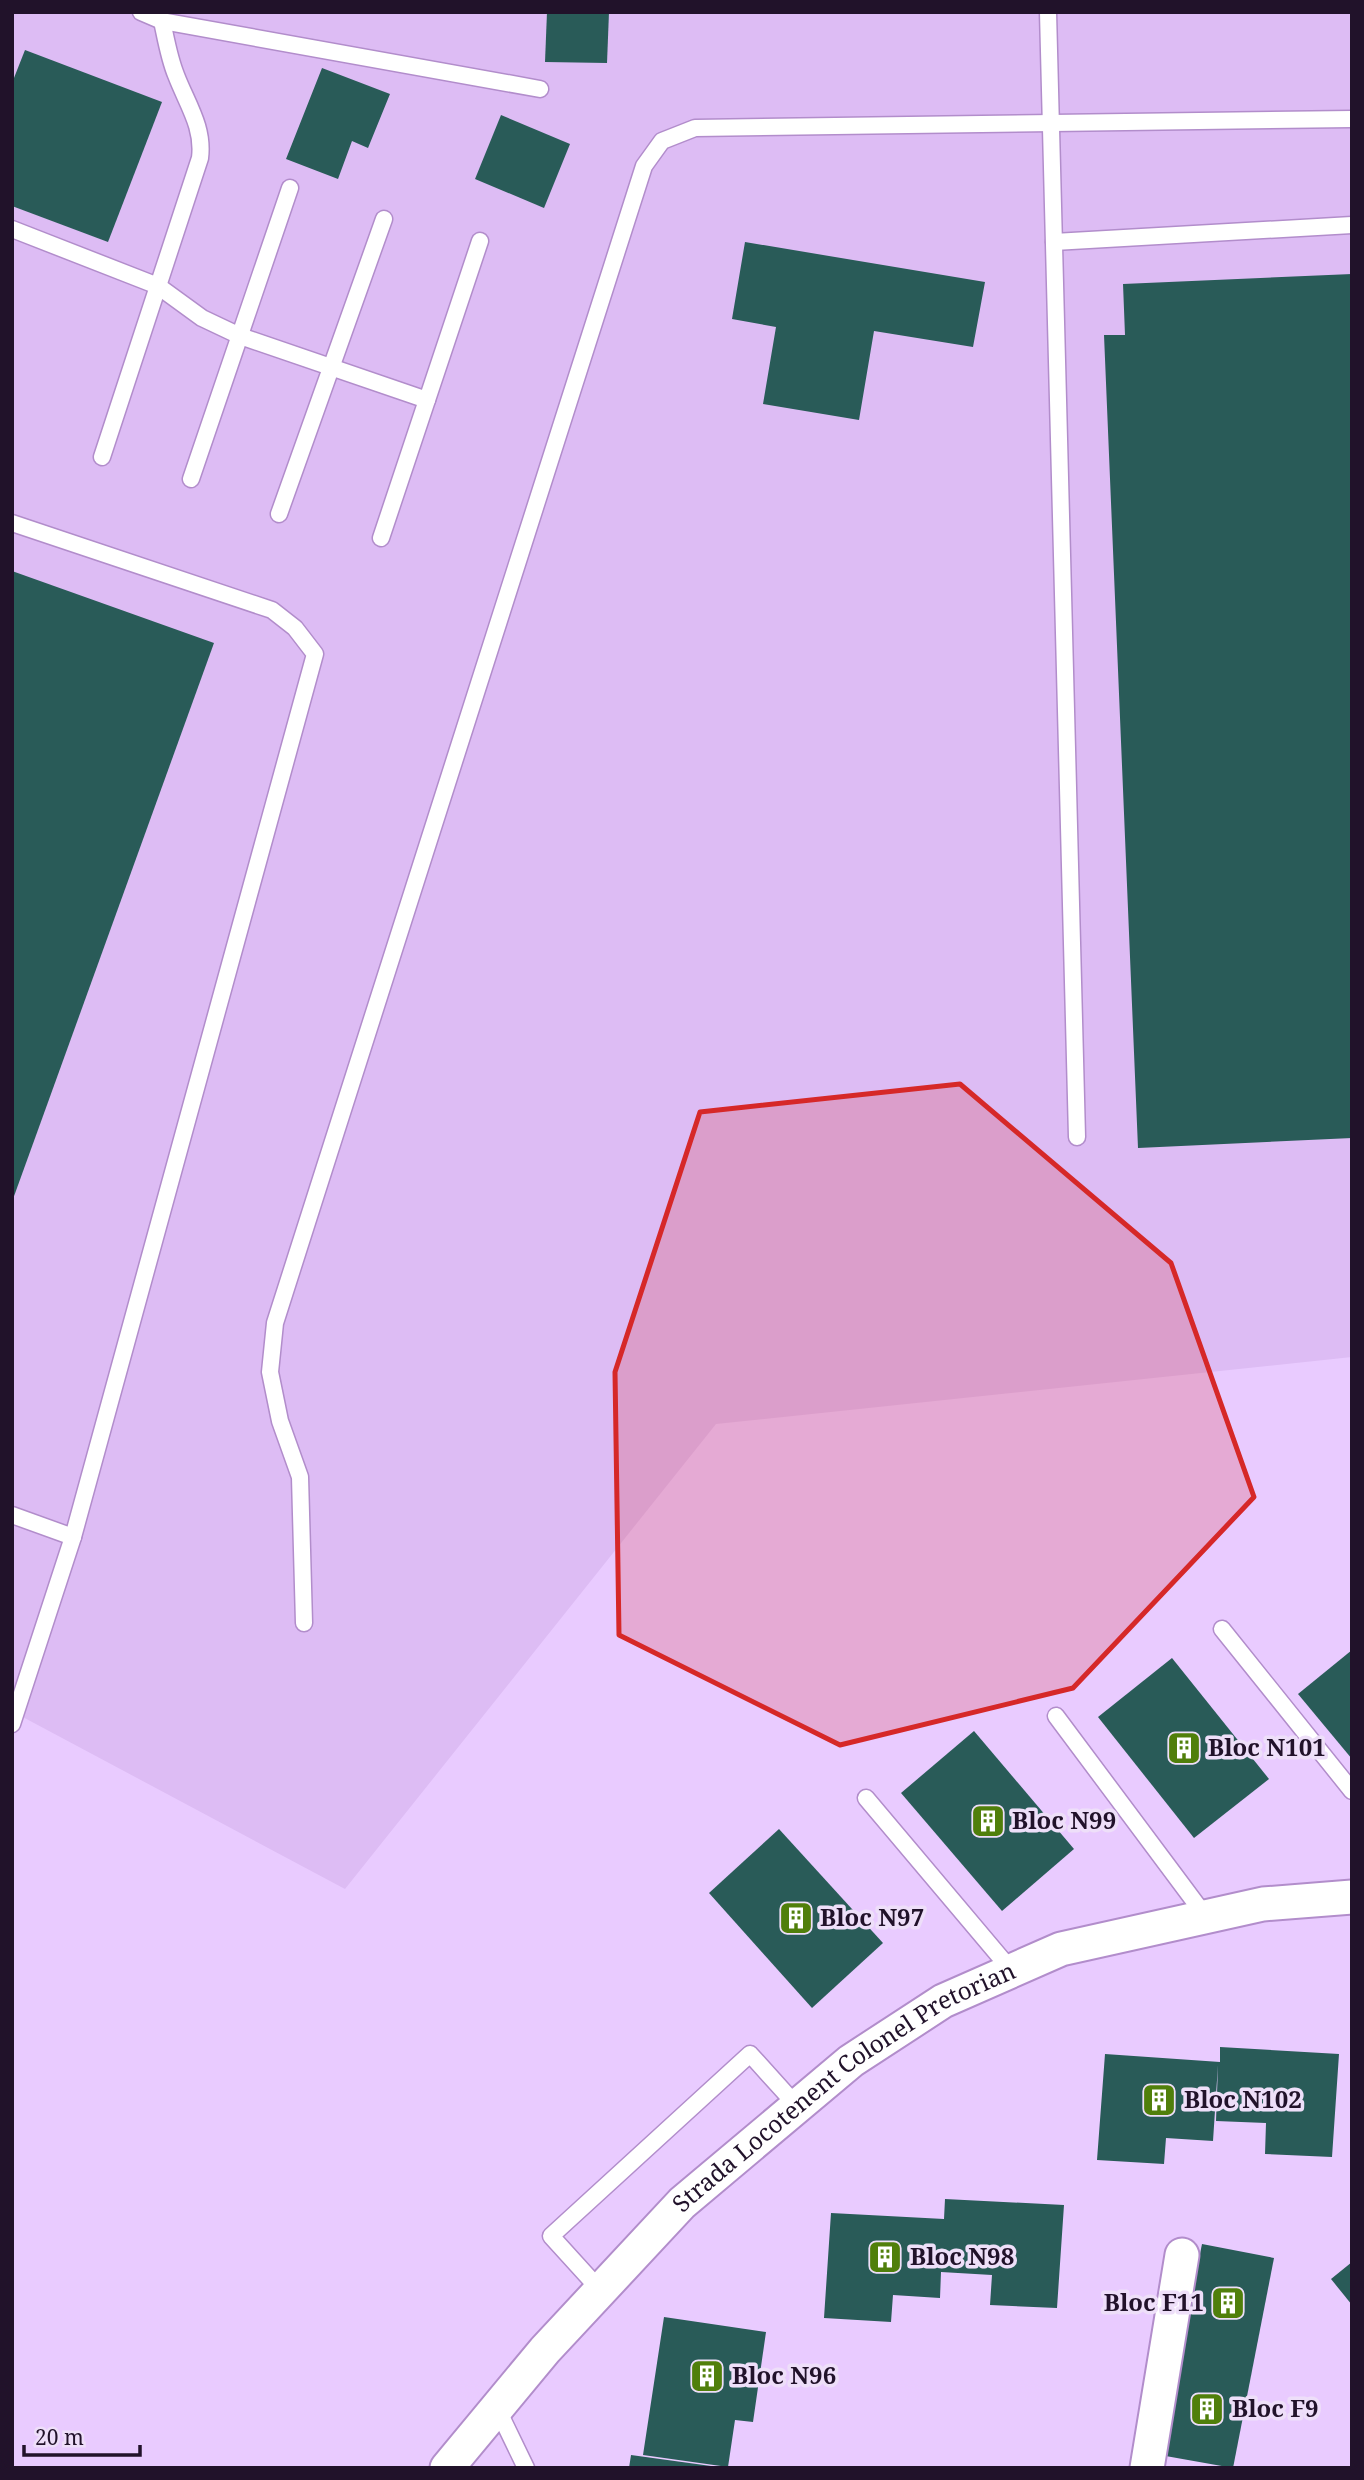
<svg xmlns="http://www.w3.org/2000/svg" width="1364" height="2480" font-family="'Noto Serif',serif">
	<rect width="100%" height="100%" fill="#e9cbff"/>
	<polygon fill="#ddbcf4" points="12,12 1352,12 1352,1357 716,1424 345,1889 19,1715 12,1732"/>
	<g fill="#295b58">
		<polygon points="547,12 609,12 607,63 545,62"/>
		<polygon points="25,50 162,102 108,242 12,206 12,83"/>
		<polygon points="322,68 390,94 368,148 352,141 338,179 286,159"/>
		<polygon points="501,115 570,144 544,208 475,179"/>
		<polygon points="745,242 985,282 973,347 874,331 859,420 763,404 776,327 732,319"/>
		<polygon points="1352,274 1352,1138 1138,1148 1104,335 1125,335 1123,284"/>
		<polygon points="12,571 214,643 13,1199 12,1199"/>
		<polygon points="1352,1650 1352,1759 1298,1694"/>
		<polygon points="1172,1658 1269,1779 1194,1838 1098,1717"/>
		<polygon points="974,1731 1074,1849 1002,1911 901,1793"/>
		<polygon points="779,1829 883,1943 812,2008 709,1893"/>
		<polygon points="1220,2047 1339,2054 1332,2157 1265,2154 1266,2123 1216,2121 1218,2065 1213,2141 1166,2138 1164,2164 1097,2160 1105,2054 1220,2062"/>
		<polygon points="945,2199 1064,2205 1057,2308 990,2305 992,2275 941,2272 940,2298 893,2295 891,2322 824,2318 831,2213 944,2219"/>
		<polygon points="1202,2244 1274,2258 1233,2468 1160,2455"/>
		<polygon points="1352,2262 1352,2305 1331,2279"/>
		<polygon points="664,2317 766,2332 753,2422 735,2420 728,2467 643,2455"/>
		<polygon points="631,2455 711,2466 711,2468 629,2468"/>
	</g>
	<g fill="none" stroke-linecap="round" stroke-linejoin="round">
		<g stroke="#b28dcb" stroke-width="19">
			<g id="service">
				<polyline points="141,12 162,21 540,89"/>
				<polyline points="1048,12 1077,1137"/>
				<polyline points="12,229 158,286 202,318 240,336 427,400"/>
				<polyline points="1054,242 1352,225"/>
				<path d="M102,457L200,158C204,127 187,104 176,75C169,58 166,39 162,21"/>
				<polyline points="191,479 290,188"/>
				<polyline points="279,514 384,219"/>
				<polyline points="12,523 272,610 295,628 315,654 73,1537 12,1724"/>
				<polyline points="381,538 480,241"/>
				<polyline points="12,1515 73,1537"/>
				<polyline points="304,1623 300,1477 280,1421 270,1372 275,1323 644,166 662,141 695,128 1352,119"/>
				<polyline points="1222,1629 1352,1791"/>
				<polyline points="1056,1716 1206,1917"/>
				<polyline points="866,1798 1012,1971"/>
				<polyline points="600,2290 551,2236 750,2054 797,2106"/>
				<polyline points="497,2408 526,2468"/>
			</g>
		</g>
		<g stroke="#b28dcb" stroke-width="37">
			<g id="minor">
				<path id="s1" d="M447,2468L545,2350L682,2203L851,2061L943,2001L1061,1949L1263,1904L1352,1897"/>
				<polyline points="1147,2468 1182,2255"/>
			</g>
		</g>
		<use href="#service" stroke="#fff" stroke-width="16"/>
		<use href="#minor" stroke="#fff" stroke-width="33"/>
	</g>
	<path fill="#d62828" fill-opacity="0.2" stroke="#d62828" stroke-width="5" stroke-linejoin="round" d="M960,1084L1171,1263L1254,1497L1073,1688L840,1745L619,1635L615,1372L700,1112Z"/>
	<defs>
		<g id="building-square" transform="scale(1.75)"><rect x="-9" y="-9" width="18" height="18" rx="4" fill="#507f0b" stroke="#eedff9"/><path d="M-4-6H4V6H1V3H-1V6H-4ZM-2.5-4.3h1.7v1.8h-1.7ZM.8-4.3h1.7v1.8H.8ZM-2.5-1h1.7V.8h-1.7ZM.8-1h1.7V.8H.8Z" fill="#fff"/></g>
	</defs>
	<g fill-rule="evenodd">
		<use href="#building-square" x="1184" y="1748"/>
		<use href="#building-square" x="988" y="1821"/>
		<use href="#building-square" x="796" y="1918"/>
		<use href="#building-square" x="1159" y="2100"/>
		<use href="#building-square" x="885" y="2257"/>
		<use href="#building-square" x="1228" y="2303"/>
		<use href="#building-square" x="707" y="2376"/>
		<use href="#building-square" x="1207" y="2409"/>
	</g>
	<g text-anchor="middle" stroke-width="7" stroke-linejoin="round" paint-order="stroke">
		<g font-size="24" font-weight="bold" fill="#21122a" stroke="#eedff9" text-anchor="start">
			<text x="1208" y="1756">Bloc N101</text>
			<text x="1012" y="1829">Bloc N99</text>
			<text x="820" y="1926">Bloc N97</text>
			<text x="1184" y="2108">Bloc N102</text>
			<text x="910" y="2265">Bloc N98</text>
			<text x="1204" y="2311" text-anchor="end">Bloc F11</text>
			<text x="732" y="2384">Bloc N96</text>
			<text x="1232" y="2417">Bloc F9</text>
		</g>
		<g font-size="24" fill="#21122a" stroke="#eedff9">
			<text dy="8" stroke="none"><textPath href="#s1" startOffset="555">Strada Locotenent Colonel Pretorian</textPath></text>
		</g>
	</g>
	<rect width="1364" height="2480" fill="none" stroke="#21122a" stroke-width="28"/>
	<path d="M24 2445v10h116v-10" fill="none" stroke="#21122a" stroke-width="3.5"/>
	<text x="35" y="2445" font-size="21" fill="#21122a" stroke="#eedff9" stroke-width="5" paint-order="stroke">20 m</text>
</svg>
